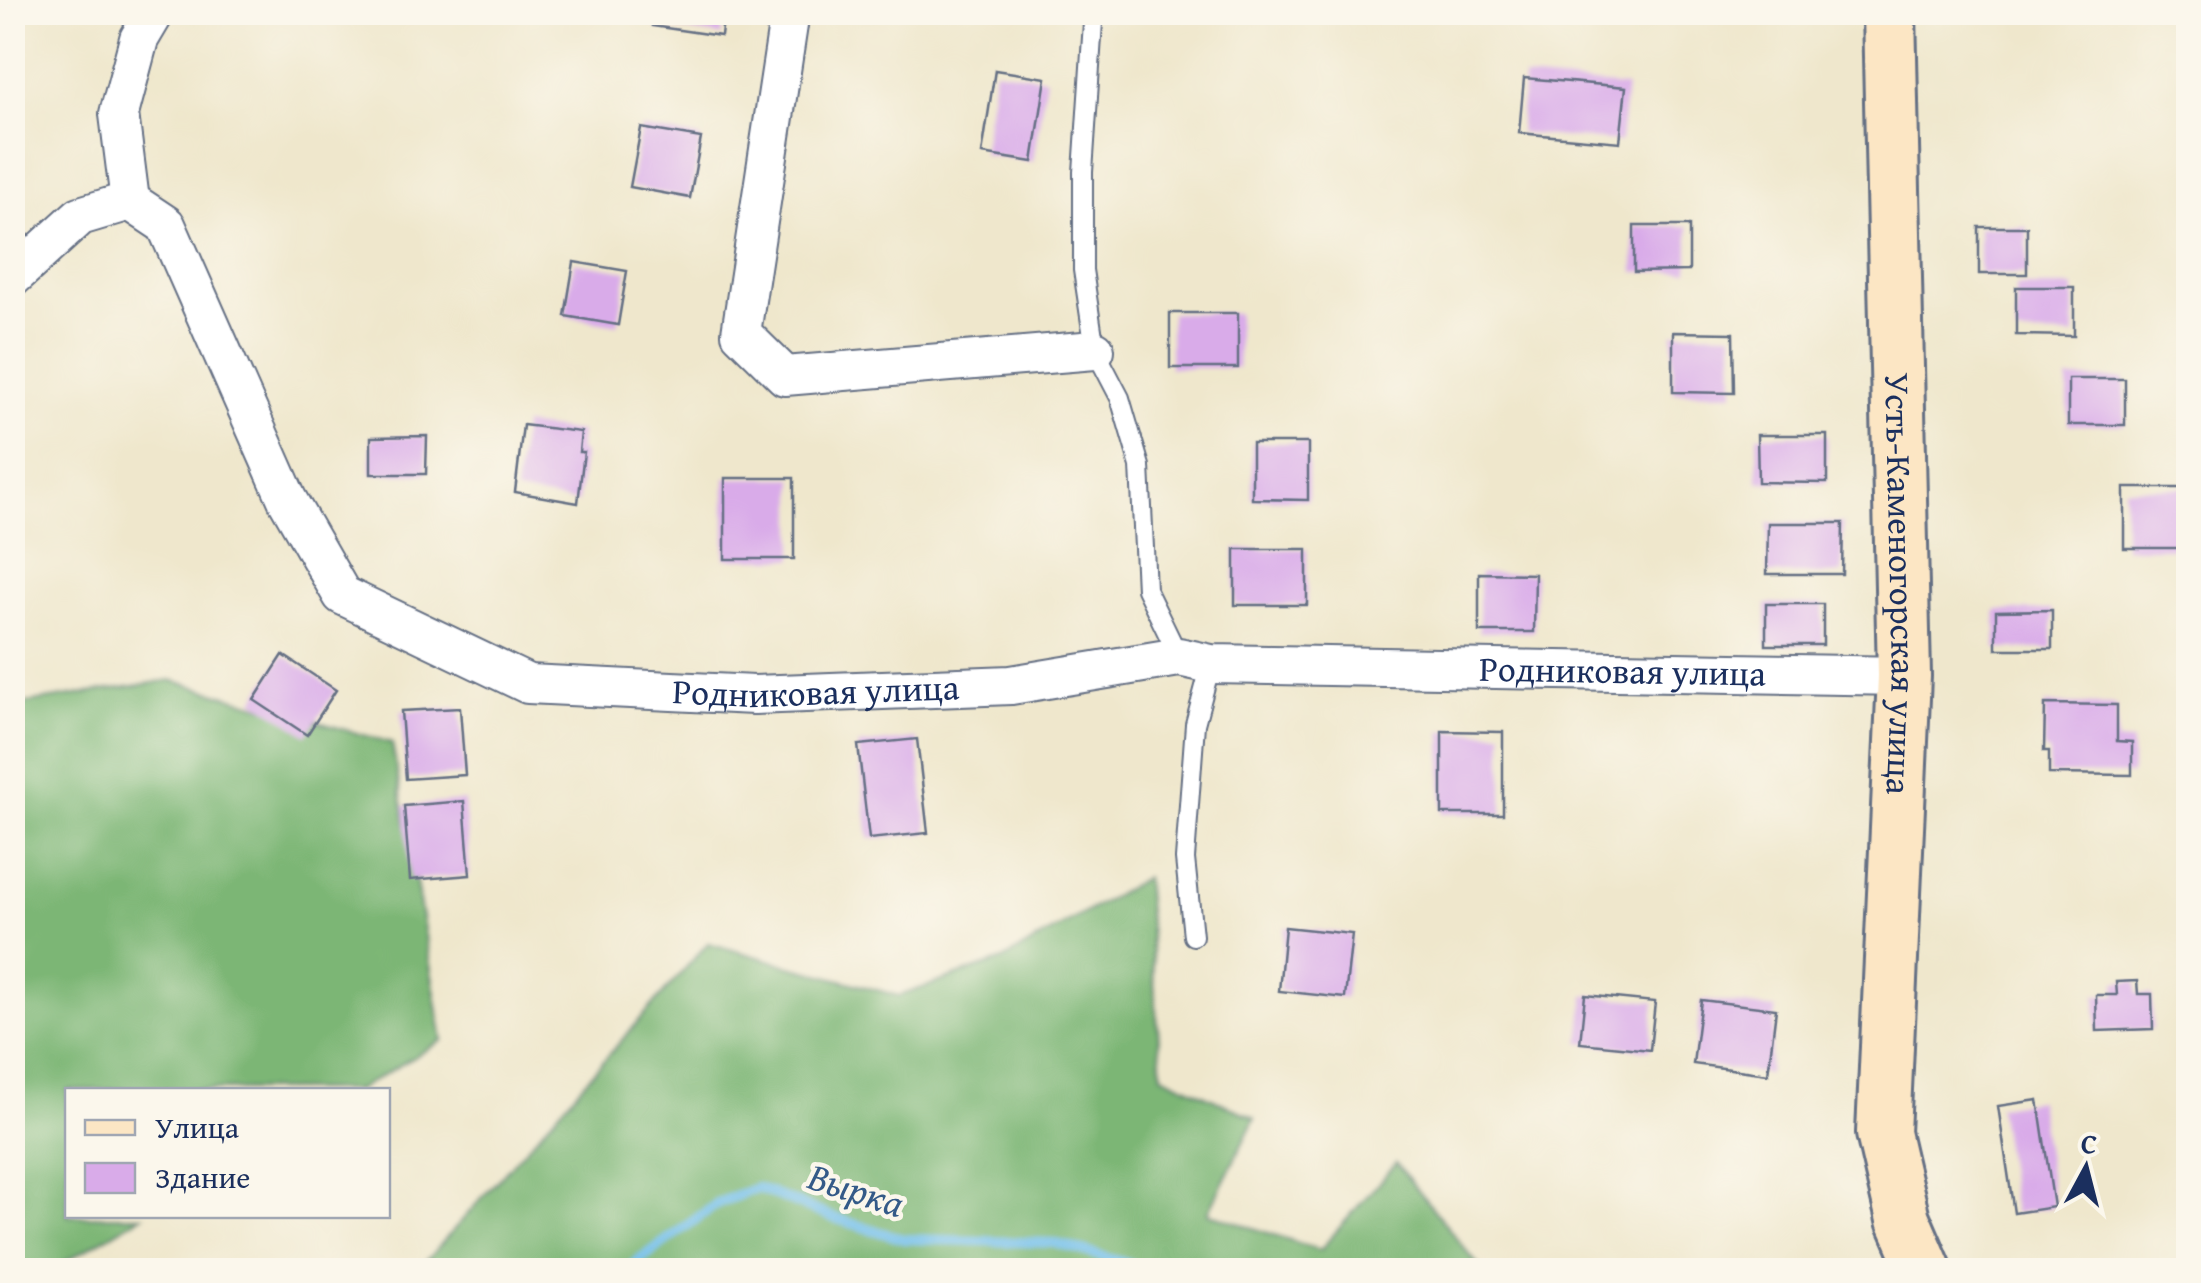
<svg xmlns="http://www.w3.org/2000/svg" width="2201" height="1283" font-family="'Gentium Book Plus',serif">
	<rect width="100%" height="100%" fill="#fbf7ec"/>
	<filter id="ink" filterUnits="userSpaceOnUse"><feTurbulence type="fractalNoise" baseFrequency=".01" numOctaves="2"/><feDisplacementMap in="SourceGraphic" scale="20" xChannelSelector="R" yChannelSelector="G"/><feConvolveMatrix kernelMatrix="1 2 1 2 8 2 1 2 1" color-interpolation-filters="sRGB"/></filter>
	<filter id="wash" filterUnits="userSpaceOnUse"><feTurbulence type="fractalNoise" baseFrequency=".0048" numOctaves="4" result="noise"/><feDisplacementMap in="SourceGraphic" scale="40" xChannelSelector="R" yChannelSelector="G"/><feGaussianBlur stdDeviation="2.25" result="paint"/><feColorMatrix in="noise" values="0 0 0 0 0 0 0 0 0 0 0 0 0 0 0 0 0 1.4 0 .05"/><feComposite in="paint" operator="in"/></filter>
	<g filter="url(#wash)">
		<rect width="100%" height="100%" fill="#efe7cc"/>
		<g fill="#7cb674" stroke="#4c7269" stroke-width="2.5">
			<polygon points="171,680 392,743 443,1040 357,1090 68,1090 68,1216 142,1216 51,1270 13,1270 13,705"/>
			<polygon points="1145,878 1162,1075 1255,1118 1208,1213 1320,1250 1396,1163 1482,1270 418,1270 708,943 899,996 1003,960"/>
		</g>
		<g fill="none" stroke-linecap="round" stroke-linejoin="round">
			<polyline stroke="#6fbeea" stroke-width="10" points="626,1270 718,1203 757,1188 834,1218 903,1239 1054,1243 1150,1270"/>
		</g>
		<g id="blocks">
			<g fill="#d9abe9">
				<polygon points="655,12 724,12 721,36 652,26"/>
				<polygon points="995,70 1046,78 1033,162 982,154"/>
				<polygon points="1524,78 1626,87 1620,142 1519,133"/>
				<polygon points="641,128 701,138 690,198 630,187"/>
				<polygon points="1634,226 1689,226 1689,271 1634,272"/>
				<rect x="1979" y="227" width="48" height="47"/>
				<polygon points="574,262 627,271 618,325 565,316"/>
				<polygon points="2016,287 2074,287 2074,336 2016,335"/>
				<rect x="1170" y="313" width="68" height="55"/>
				<polygon points="1673,332 1733,333 1734,393 1673,392"/>
				<rect x="2068" y="379" width="57" height="46"/>
				<polygon points="523,425 581,432 579,452 584,452 578,503 515,492"/>
				<polygon points="1757,435 1827,435 1827,483 1758,482"/>
				<polygon points="427,436 426,474 371,474 371,437"/>
				<polygon points="1252,443 1308,443 1308,500 1252,499"/>
				<rect x="725" y="478" width="69" height="81"/>
				<rect x="2124" y="488" width="64" height="60"/>
				<polygon points="1768,523 1843,523 1842,574 1767,574"/>
				<rect x="1235" y="549" width="72" height="56"/>
				<polygon points="1479,573 1535,574 1534,632 1479,632"/>
				<rect x="1766" y="604" width="57" height="41"/>
				<polygon points="2052,610 2052,649 1996,649 1996,611"/>
				<polygon points="283,655 336,690 307,735 254,700"/>
				<polygon points="2045,704 2117,705 2117,741 2132,742 2132,775 2049,774 2049,751 2044,751"/>
				<polygon points="460,708 465,775 406,779 401,711"/>
				<polygon points="1442,731 1503,732 1503,814 1442,814"/>
				<polygon points="917,739 928,833 869,839 858,745"/>
				<polygon points="464,801 470,875 410,880 404,806"/>
				<polygon points="1285,927 1352,934 1345,998 1279,991"/>
				<polygon points="2137,981 2138,994 2152,994 2153,1029 2097,1031 2096,995 2117,995 2116,982"/>
				<polygon points="1585,995 1655,1002 1650,1050 1580,1043"/>
				<polygon points="1701,1000 1776,1009 1768,1074 1693,1064"/>
				<polygon points="2038,1100 2054,1207 2014,1213 1998,1106"/>
			</g>
		</g>
	</g>
	<g filter="url(#ink)">
		<use href="#blocks" fill-opacity="0" stroke="#656f84" stroke-width="2.5"/>
		<g fill="none" stroke-linecap="round" stroke-linejoin="round">
			<g stroke="#656f84" stroke-width="22">
				<g id="lane">
					<polyline points="1093,22 1083,172 1083,270 1095,350 1120,398 1140,466 1146,589 1179,657"/>
					<polyline points="1193,936 1185,859 1195,724 1211,664"/>
				</g>
			</g>
			<g stroke="#656f84" stroke-width="42">
				<g id="street">
					<polyline points="790,12 741,333 785,376 1095,350"/>
					<polyline points="130,201 119,114 139,39 155,12"/>
					<path id="s1" d="M12,278L80,216L130,201L166,225L287,499L342,595L528,684L754,695L1011,685L1179,657L1211,664L1904,676"/>
				</g>
			</g>
			<g stroke="#656f84" stroke-width="58">
				<g id="secondary">
					<path id="s2" d="M1889,12L1904,676L1883,1133L1903,1219L1925,1270"/>
				</g>
			</g>
			<use href="#lane" stroke="#fff" stroke-width="18"/>
			<use href="#street" stroke="#fff" stroke-width="38"/>
			<use href="#secondary" stroke="#fce6c4" stroke-width="52"/>
		</g>
	</g>
	<g text-anchor="middle" stroke-width="9" stroke-linejoin="round" paint-order="stroke">
		<g font-size="35" fill="#1b2f5e" stroke="#fbf7ec">
			<text dy="12" stroke="none"><textPath href="#s2" startOffset="572">Усть-Каменогорская улица</textPath></text>
			<text dy="12" stroke="none"><textPath href="#s1" startOffset="1902">Родниковая улица</textPath></text>
			<text dy="12" stroke="none"><textPath href="#s1" startOffset="1092">Родниковая улица</textPath></text>
		</g>
		<g font-size="38" font-style="italic" fill="#345a88" stroke="#fbf7ec">
			<text transform="translate(856 1190) rotate(18)" y="13">Вырка</text>
		</g>
	</g>
	<rect width="2201" height="1283" fill="none" stroke="#fbf7ec" stroke-width="50"/>
	<rect x="65" y="1088" width="325" height="130" fill="#fbf7ec" stroke="#a1a7b3" stroke-width="2.5"/>
	<rect x="85" y="1120" width="50" height="15" fill="#fce6c4" stroke="#a1a7b3" stroke-width="2.5"/>
	<text x="155" y="1138" font-size="30" fill="#1b2f5e">Улица</text>
	<rect x="85" y="1163" width="50" height="30" fill="#d9abe9" stroke="#a1a7b3" stroke-width="2.5"/>
	<text x="155" y="1188" font-size="30" fill="#1b2f5e">Здание</text>
	<g transform="translate(2086 1168) rotate(7)" stroke="#fbf7ec" stroke-width="8" paint-order="stroke">
	<path d="M0-8L18 38L0 25L-18 38Z" fill="#1b2f5e"/>
	<text y="-15" font-size="28" font-weight="bold" text-anchor="middle" fill="#1b2f5e">С</text>
	</g>
</svg>
